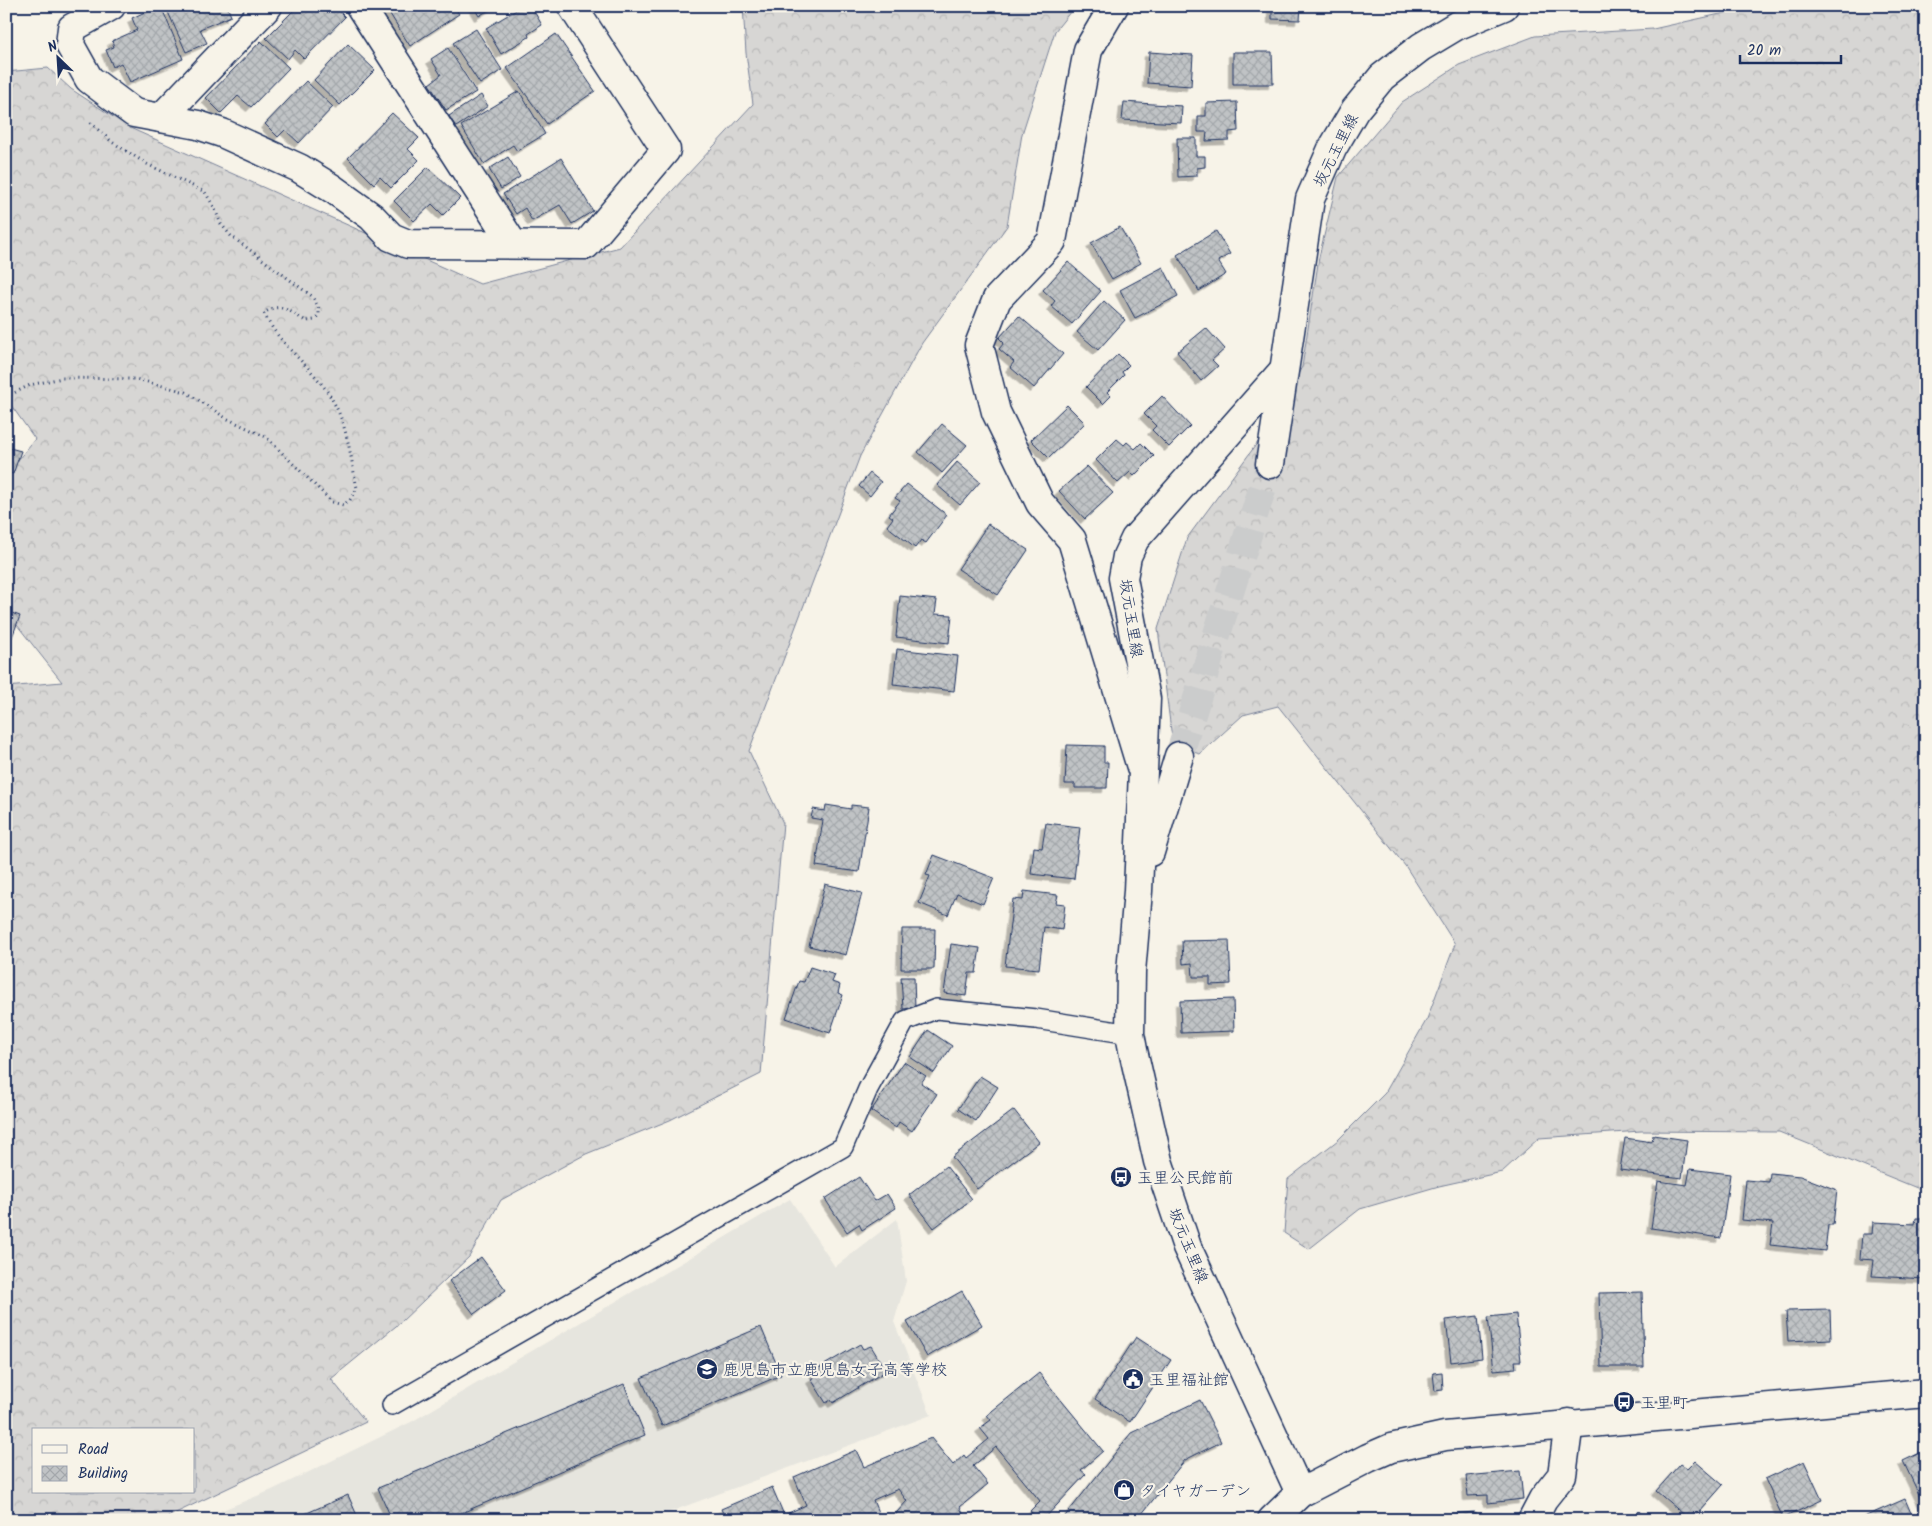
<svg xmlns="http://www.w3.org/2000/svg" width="1932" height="1526" font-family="Kalam,'Klee One',sans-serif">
	<defs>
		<pattern id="forest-crowns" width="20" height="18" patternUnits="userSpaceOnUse" patternTransform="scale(1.25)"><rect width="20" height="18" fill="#d7d6d4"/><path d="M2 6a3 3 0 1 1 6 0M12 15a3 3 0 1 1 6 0" fill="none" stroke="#b8b8b8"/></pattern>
		<pattern id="building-cross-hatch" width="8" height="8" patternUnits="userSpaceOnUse" patternTransform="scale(1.25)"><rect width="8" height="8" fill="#c0c3c5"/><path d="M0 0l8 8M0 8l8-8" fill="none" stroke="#a4a8ac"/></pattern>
		<filter id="shadow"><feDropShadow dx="-4.5" dy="4.5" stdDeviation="0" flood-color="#0004"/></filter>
	</defs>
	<rect width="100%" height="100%" fill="#f7f3e8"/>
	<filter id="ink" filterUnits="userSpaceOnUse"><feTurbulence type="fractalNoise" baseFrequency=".02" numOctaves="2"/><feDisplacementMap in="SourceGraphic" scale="10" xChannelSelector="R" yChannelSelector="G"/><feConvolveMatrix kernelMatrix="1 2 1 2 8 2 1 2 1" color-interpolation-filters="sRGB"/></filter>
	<g filter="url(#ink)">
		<polygon fill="#e6e5de" points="790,1199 835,1267 897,1219 906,1281 894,1322 931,1415 648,1520 198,1520 272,1490 413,1421"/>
		<g fill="url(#forest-crowns)" stroke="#798299" fill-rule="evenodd">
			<path d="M743,6H1075L1055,31L1022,134L1007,226L922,343L860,456L749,751L783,823L761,1074L670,1120L586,1154L501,1200L469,1257L401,1322L331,1379L366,1422L161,1520H6V880L9,860L6,858V687L62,682L6,611V475L35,439L6,398V72L48,68L71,89L130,128L480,284L620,247L753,104L746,53ZM34,1430H194V1492H34Z"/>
			<polygon points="1756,6 1926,6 1926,1189 1917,1188 1779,1132 1641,1131 1539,1138 1502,1172 1439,1186 1360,1209 1309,1249 1284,1233 1288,1179 1338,1140 1385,1093 1427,1019 1455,944 1406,867 1278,706 1243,715 1200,754 1173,746 1158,629 1187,538 1261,438 1302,367 1319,257 1338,177 1402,102 1459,65 1535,36 1653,29"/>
		</g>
		<g fill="url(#building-cross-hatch)" stroke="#1b2f5e" filter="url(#shadow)">
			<polygon points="158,6 161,6 183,59 130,82 121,63 113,67 106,50 114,47 112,41 137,30 132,18"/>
			<polygon points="181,6 227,6 231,16 200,29 207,43 186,52 168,12"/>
			<polygon points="298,6 334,6 345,17 304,59 295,50 288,59 266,38"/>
			<polygon points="385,6 454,6 459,14 410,46"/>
			<polygon points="473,6 495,6 479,16"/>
			<polygon points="523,6 531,6 542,25 528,34 529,37 501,54 486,28"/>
			<polygon points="1272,6 1301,6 1300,20 1272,19"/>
			<polygon points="476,29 502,70 480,84 453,43"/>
			<polygon points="556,34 595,91 547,124 507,68"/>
			<polygon points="261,41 289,68 251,107 238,96 221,113 206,98"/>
			<polygon points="348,44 375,70 340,105 314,80"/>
			<polygon points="448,48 476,92 446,110 429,84 441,75 431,59"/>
			<polygon points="1149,52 1193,55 1191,86 1147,83"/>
			<polygon points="1233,52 1272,52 1273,84 1233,84"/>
			<polygon points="306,81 333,107 299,143 285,130 278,137 265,124"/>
			<polygon points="519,91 545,134 517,151 513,145 484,164 461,126"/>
			<polygon points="481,95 488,106 456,127 449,116"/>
			<polygon points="1124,102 1182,106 1181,123 1122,120"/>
			<polygon points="1237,102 1238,131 1229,132 1229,140 1206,141 1207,132 1198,132 1198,116 1206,116 1206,103"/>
			<polygon points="392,113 419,138 408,149 419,160 391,188 380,177 374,184 348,158"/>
			<polygon points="1177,138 1196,138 1196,156 1205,156 1205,167 1197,168 1197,176 1178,177"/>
			<polygon points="508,157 520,177 501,189 489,169"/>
			<polygon points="561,158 593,211 572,224 560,205 532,221 525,208 516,214 503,194"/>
			<polygon points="428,167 460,198 443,215 432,204 414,221 394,201"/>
			<polygon points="1120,227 1141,263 1112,279 1091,243"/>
			<polygon points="1216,231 1230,254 1218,261 1226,274 1199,291 1177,255"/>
			<polygon points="1068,262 1101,291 1072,324 1051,306 1055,301 1043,290"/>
			<polygon points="1163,267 1178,296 1135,318 1120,290"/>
			<polygon points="1104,301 1125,320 1098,350 1077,332"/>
			<polygon points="1019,316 1063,354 1034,388 1010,367 1014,362 999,349 1004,343 999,338"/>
			<polygon points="1206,328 1225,349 1212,360 1218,366 1201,381 1177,352"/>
			<polygon points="1118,354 1129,365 1122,372 1124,375 1107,392 1111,396 1103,404 1086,387"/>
			<polygon points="1162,396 1190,426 1169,447 1152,430 1156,426 1144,414"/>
			<polygon points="1067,405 1085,423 1049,458 1031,440"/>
			<polygon points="942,424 967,445 942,473 918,452"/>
			<polygon points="1117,439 1124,445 1127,442 1135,449 1141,443 1154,456 1134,476 1130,472 1118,483 1096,460"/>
			<polygon points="6,447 21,451 13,474 6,472"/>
			<polygon points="957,462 980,482 960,505 937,485"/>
			<polygon points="1087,466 1113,493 1085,519 1059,491"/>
			<polygon points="870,473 881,482 870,496 859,486"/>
			<polygon points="907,484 947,515 926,543 921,540 915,548 887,526 893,518 889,515 900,501 895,498"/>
			<polygon points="988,524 1028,550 998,595 958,569"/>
			<polygon points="900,596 937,600 935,614 952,615 949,643 896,637"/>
			<polygon points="6,611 20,616 6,653"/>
			<polygon points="897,649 958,656 954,691 893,684"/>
			<polygon points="1067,745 1104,746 1104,762 1108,762 1107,788 1075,788 1075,784 1065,784"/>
			<polygon points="826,805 851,809 851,805 869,807 859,872 816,866 823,820 811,818 813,809 825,811"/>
			<polygon points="1046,823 1080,827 1074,879 1031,874 1034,847 1042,848"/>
			<polygon points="934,855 994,878 983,904 957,893 948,915 919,903 930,876 926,875"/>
			<polygon points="825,884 862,893 846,955 809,946"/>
			<polygon points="1024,891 1058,895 1056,903 1065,904 1062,930 1044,927 1039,969 1005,966 1013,899 1023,900"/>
			<polygon points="902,929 935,929 934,969 901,969"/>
			<polygon points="1229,940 1231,984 1210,985 1210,977 1193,977 1192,963 1183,964 1182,941"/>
			<polygon points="951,944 980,948 976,973 969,973 966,996 944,993"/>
			<polygon points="810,967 835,975 832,982 840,985 838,993 843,995 830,1033 786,1018 799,981 804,982"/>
			<polygon points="901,977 914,977 915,1008 903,1009"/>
			<polygon points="1233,999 1234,1031 1181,1033 1180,1001"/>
			<polygon points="928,1030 952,1046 934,1073 910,1057"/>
			<polygon points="904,1062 926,1076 921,1083 937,1094 912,1131 899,1122 896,1128 871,1111"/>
			<polygon points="980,1076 998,1087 976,1121 958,1109"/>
			<polygon points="1014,1110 1039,1142 977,1189 952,1157"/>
			<polygon points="1653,1135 1687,1140 1682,1178 1620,1170 1625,1138 1652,1142"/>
			<polygon points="946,1166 972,1199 934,1228 909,1195"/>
			<polygon points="1690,1169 1730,1174 1721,1238 1651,1228 1658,1181 1687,1185"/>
			<polygon points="1770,1173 1800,1176 1837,1190 1833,1225 1828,1225 1825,1251 1770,1245 1773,1223 1742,1220 1746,1180 1769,1182"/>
			<polygon points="859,1177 875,1201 887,1194 896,1208 862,1230 859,1224 847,1232 825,1199"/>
			<polygon points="1916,1218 1926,1218 1926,1279 1872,1276 1874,1260 1860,1259 1862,1234 1872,1234 1873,1222 1915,1224"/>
			<polygon points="481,1257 506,1290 474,1314 449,1281"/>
			<polygon points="962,1291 982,1325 927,1357 907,1322"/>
			<polygon points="1642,1292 1644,1367 1601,1367 1599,1293"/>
			<polygon points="1830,1310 1831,1339 1788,1341 1786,1311"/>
			<polygon points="1516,1314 1521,1361 1515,1361 1516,1368 1494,1370 1488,1317"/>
			<polygon points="1478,1316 1482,1358 1451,1362 1446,1320"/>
			<polygon points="761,1327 781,1375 662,1426 641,1378"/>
			<polygon points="1136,1337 1171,1360 1130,1422 1095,1399"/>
			<polygon points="860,1344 863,1349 871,1346 886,1371 833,1403 831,1400 826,1403 811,1379 816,1376 814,1371"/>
			<polygon points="1442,1372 1443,1390 1435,1391 1433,1373"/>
			<polygon points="1039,1373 1103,1451 1081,1470 1086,1474 1043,1520 1039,1520 1030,1511 1040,1501 996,1447 973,1466 988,1484 960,1507 966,1520 894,1520 897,1512 907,1501 898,1489 873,1500 881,1520 726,1520 721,1509 772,1487 784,1515 806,1505 794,1477 856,1450 864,1467 931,1438 953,1465 964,1455 966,1458 989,1439 980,1428 991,1420 987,1415"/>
			<polygon points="624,1384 645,1435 445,1520 392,1520 378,1488"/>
			<polygon points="1200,1400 1221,1442 1185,1460 1137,1520 1062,1520 1131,1433"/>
			<polygon points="1926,1450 1926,1509 1903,1461"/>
			<polygon points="1695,1461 1723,1485 1692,1520 1690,1520 1656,1491 1680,1464 1687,1469"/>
			<polygon points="1804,1461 1822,1500 1783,1518 1765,1479"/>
			<polygon points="1520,1471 1523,1499 1488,1503 1488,1495 1468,1496 1466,1476"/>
			<polygon points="348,1495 359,1520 291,1520"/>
			<polygon points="1905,1499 1914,1520 1857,1520"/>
			<polygon points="1639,1511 1648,1520 1631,1520"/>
			<polygon points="1475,1512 1475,1520 1402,1520 1401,1518"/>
		</g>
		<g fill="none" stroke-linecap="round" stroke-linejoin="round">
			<polyline stroke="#cbcccc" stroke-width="28" stroke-dasharray="28 14" stroke-linecap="butt" points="1179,756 1270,464"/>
			<g stroke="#1b2f5e" stroke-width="22">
				<polyline id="lane" points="392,1405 843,1147 868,1089 905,1021 936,1009 1036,1019 1130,1034"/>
			</g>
			<g stroke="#1b2f5e" stroke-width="31">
				<g id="street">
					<polyline points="111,6 72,28 70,45 89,79 134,113 198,125 222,133 299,168 333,189 372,217 391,237 408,244 586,245 666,150 572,6"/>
					<polyline points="360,6 513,244"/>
					<polyline points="1114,6 1088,50 1052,241 997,299 979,345 996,412 1040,503 1072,540 1141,767"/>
					<polyline points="161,118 268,6"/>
					<polyline points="1532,1520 1543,1499 1562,1475 1569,1423"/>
				</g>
			</g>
			<g stroke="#1b2f5e" stroke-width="31">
				<g id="secondary">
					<polyline points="1282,372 1135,539 1127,556 1123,578 1146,699 1138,891 1131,972 1130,1034 1133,1050 1158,1161 1187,1247 1300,1493"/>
					<polyline points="1270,464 1310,199 1332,149 1355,110 1382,77 1421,47 1456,26 1504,6"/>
					<polyline points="1150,852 1179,756"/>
					<polyline points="1272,1520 1300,1493 1368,1458 1391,1448 1445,1436 1926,1393"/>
				</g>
			</g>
			<path stroke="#1b2f5e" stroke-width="3" stroke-dasharray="1 4" stroke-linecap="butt" d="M6,397L30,385L62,378L136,379L186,392L226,418L266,437L332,502L343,505L350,500L357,488C351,460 348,428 334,403C317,369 280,348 264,313C281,301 290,312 306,321L314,320L319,315V309L313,297L231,236L221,224L214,207L205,192L147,164L112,142L90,122"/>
			<use href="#lane" stroke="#f7f3e8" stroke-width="19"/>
			<use href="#street" stroke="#f7f3e8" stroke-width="28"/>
			<use href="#secondary" stroke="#f7f3e8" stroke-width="28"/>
		</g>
	</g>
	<defs>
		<g id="bus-disc" transform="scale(1.125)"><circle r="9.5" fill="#1b2f5e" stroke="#f7f3e8"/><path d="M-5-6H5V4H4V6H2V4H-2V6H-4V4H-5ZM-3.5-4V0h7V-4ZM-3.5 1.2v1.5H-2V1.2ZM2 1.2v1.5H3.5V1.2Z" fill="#fff"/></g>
		<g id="school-disc" transform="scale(1.125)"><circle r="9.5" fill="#1b2f5e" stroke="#f7f3e8"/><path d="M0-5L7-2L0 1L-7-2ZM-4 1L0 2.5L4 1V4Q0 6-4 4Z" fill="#fff"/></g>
		<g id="civic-disc" transform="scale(1.125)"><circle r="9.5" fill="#1b2f5e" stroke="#f7f3e8"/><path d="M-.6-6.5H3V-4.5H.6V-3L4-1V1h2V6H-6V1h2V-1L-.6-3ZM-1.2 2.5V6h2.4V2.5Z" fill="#fff"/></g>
		<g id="shop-disc" transform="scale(1.125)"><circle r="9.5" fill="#1b2f5e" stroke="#f7f3e8"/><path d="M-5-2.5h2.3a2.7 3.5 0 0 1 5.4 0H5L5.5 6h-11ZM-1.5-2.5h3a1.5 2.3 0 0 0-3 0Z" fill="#fff"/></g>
	</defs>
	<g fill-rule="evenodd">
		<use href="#bus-disc" x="1121" y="1177"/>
		<use href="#school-disc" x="707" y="1369"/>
		<use href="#civic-disc" x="1133" y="1379"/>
		<use href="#bus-disc" x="1624" y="1402"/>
		<use href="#shop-disc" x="1124" y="1490"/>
	</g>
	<g text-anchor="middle" stroke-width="4.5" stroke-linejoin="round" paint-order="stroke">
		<g font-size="16" fill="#1b2f5e" stroke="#f7f3e8">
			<text transform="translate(1335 150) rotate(-63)" y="6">坂元玉里線</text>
			<text transform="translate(1132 618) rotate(81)" y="6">坂元玉里線</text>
			<text transform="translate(1189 1245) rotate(68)" y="6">坂元玉里線</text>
		</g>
		<g font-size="16" fill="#1b2f5e" stroke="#f7f3e8" text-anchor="start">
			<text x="1137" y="1183">玉里公民館前</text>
			<text x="723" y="1375">鹿児島市立鹿児島女子高等学校</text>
			<text x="1149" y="1385">玉里福祉館</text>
			<text x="1640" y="1408">玉里町</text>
			<text x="1140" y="1496">タイヤガーデン</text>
		</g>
	</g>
	<rect width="1932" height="1526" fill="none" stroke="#f7f3e8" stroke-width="25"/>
	<rect x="12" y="12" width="1907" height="1501" fill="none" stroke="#1b2f5e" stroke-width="2" filter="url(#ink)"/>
	<rect x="32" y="1428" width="162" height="65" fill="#f7f3e8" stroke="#9fa5b1"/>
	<rect x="42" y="1445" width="25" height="8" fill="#f7f3e8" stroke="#9fa5b1"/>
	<text x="78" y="1454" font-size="15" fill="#1b2f5e">Road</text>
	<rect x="42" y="1466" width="25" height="15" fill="url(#building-cross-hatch)" stroke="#9fa5b1"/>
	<text x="78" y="1478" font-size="15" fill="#1b2f5e">Building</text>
	<g transform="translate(58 58) rotate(335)" stroke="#f7f3e8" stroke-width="4" paint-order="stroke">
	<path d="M0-4L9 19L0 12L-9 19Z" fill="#1b2f5e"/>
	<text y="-8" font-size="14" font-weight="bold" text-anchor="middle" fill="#1b2f5e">N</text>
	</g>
	<path d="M1740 55v8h101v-8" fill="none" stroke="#1b2f5e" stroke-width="2.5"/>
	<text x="1747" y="55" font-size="15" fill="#1b2f5e" stroke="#f7f3e8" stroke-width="4" paint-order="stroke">20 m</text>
</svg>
